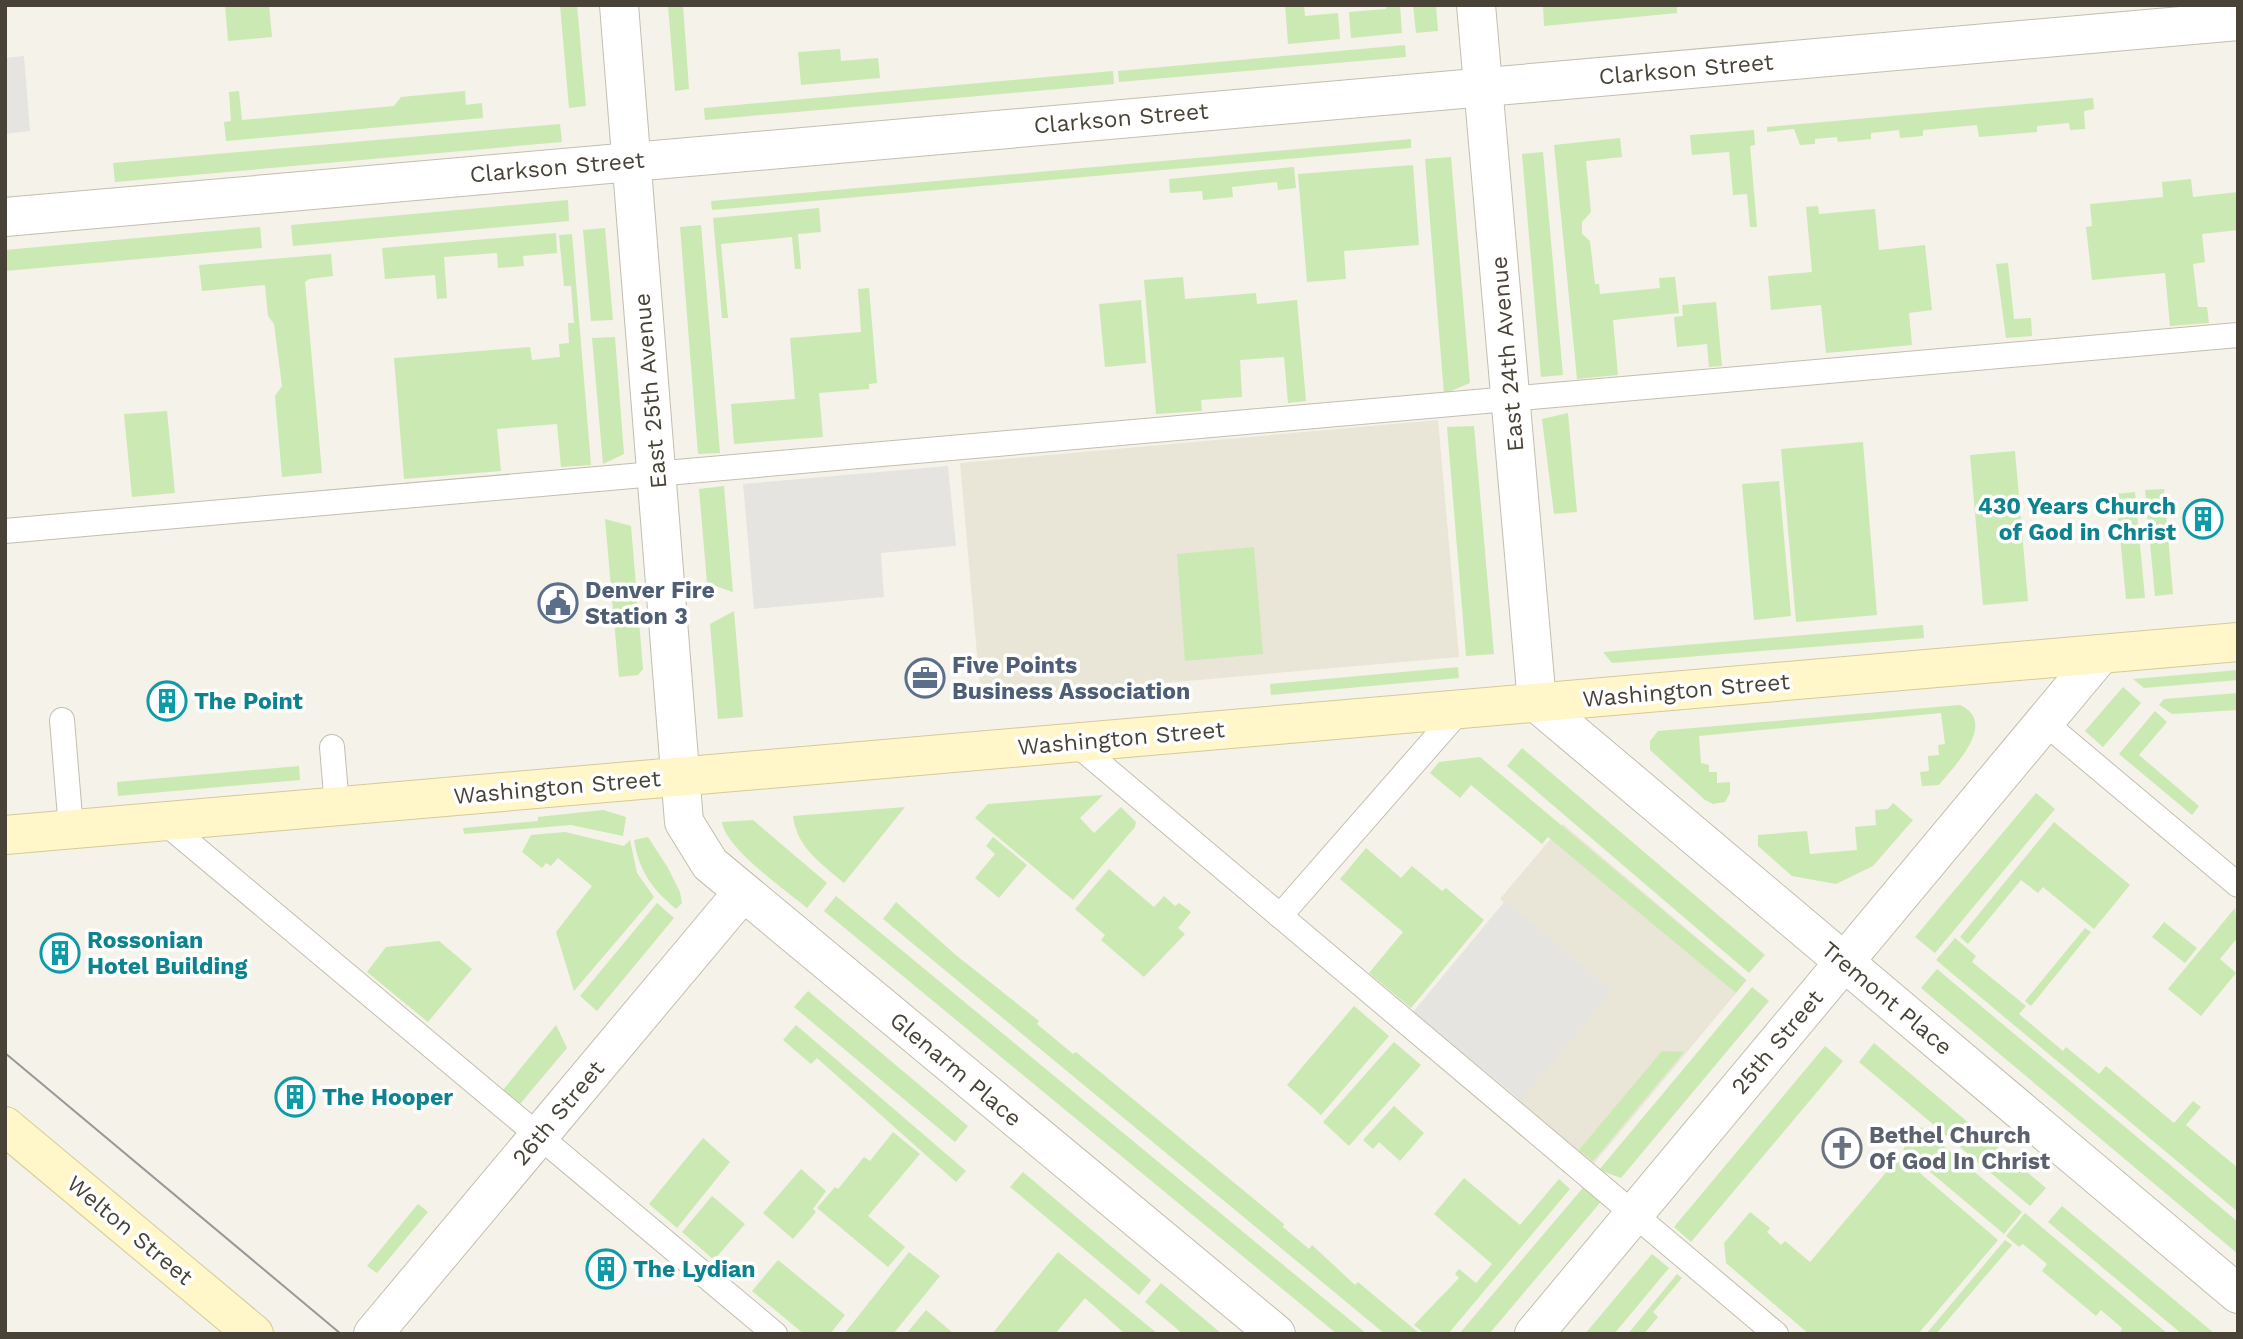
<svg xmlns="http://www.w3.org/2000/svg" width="2243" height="1339" font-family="'Work Sans',sans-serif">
	<rect width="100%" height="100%" fill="#f5f2e9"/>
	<g fill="#e9e5d7">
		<polygon points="1438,420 1459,657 981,699 960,463"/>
		<polygon points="1563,824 1747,980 1590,1168 1513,1103 1608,990 1500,899"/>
	</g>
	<g fill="#cbe9b2">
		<polygon points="225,5 269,5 272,37 228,41"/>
		<polygon points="560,5 577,5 586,106 569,108"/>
		<polygon points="668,5 683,5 689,89 675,91"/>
		<polygon points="1285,5 1304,5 1305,16 1338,13 1340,39 1288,44"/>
		<polygon points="1386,5 1400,5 1402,33 1351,38 1349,12 1386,9"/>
		<polygon points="1413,5 1436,5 1438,31 1416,33"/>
		<polygon points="1543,5 1677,5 1677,13 1544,26"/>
		<polygon points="1405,45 1406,57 1119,82 1118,71"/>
		<polygon points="840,49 841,61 878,58 880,78 801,85 798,52"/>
		<polygon points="1113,71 1114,84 705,120 704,108"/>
		<polygon points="239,91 242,120 394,106 401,97 465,91 466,105 482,103 483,118 226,141 224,122 231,121 229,92"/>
		<polygon points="2093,98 2094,109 2084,111 2085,129 2070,130 2069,123 2037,126 2037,132 1979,137 1977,125 1923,130 1923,136 1900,138 1899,130 1871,133 1871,139 1838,142 1837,137 1815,139 1815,144 1800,145 1794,129 1767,132 1767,127"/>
		<polygon points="560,124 562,142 115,182 113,163"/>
		<polygon points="1754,130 1755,145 1750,146 1757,227 1750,227 1747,194 1733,195 1729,152 1692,155 1690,135"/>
		<polygon points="1620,138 1622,157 1586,161 1591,212 1582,222 1582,234 1590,241 1595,284 1599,284 1600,294 1660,288 1659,278 1675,277 1679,313 1613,320 1618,375 1577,379 1554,145"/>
		<polygon points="1411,139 1411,148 712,210 711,201"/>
		<polygon points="1543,152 1563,375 1541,377 1522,154"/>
		<polygon points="1451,157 1470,383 1444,394 1425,159"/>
		<polygon points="1413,165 1419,245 1344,251 1346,279 1307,282 1298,174"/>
		<polygon points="1294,167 1296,188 1278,190 1277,182 1232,187 1233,197 1203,200 1202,191 1170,193 1169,179"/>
		<polygon points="2191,179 2193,197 2238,192 2238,230 2202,234 2205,262 2193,264 2198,307 2207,307 2209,323 2170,326 2165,273 2092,280 2086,227 2092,226 2090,204 2163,197 2162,182"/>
		<polygon points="568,200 569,221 293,246 291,225"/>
		<polygon points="1818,206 1819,214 1875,209 1879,250 1925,245 1932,310 1909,313 1912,345 1826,353 1821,305 1771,310 1768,276 1812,272 1806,207"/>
		<polygon points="819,208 821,232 798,234 801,269 795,269 792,237 721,244 728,318 722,318 713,218"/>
		<polygon points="701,225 720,453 698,454 680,227"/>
		<polygon points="260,227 262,248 5,271 5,250"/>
		<polygon points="605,228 613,320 591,321 583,230"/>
		<polygon points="556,233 557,253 523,256 524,266 498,268 497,253 444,257 447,298 437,299 435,275 385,279 382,248"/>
		<polygon points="572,234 591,465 561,467 557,424 497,429 501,471 404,479 394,358 530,347 532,360 560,357 559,344 569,343 568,323 574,323 571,286 564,286 559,235"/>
		<polygon points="331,254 333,276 309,279 305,282 322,473 282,477 275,396 282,386 274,324 268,316 265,285 202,291 199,265"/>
		<polygon points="2008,263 2014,319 2031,318 2032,336 2006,338 1996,264"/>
		<polygon points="1183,277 1185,299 1256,293 1257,304 1297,300 1306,401 1288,403 1284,357 1240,360 1242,397 1201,400 1202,411 1156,414 1144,280"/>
		<polygon points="869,288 877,383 869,384 869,389 819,393 823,437 734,444 731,404 795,399 790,338 861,332 858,289"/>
		<polygon points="1141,300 1146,363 1105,367 1099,304"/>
		<polygon points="1716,302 1722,366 1709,367 1707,344 1677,347 1674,317 1683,316 1682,305"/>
		<polygon points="615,337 624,454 603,464 592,338"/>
		<polygon points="167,411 175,493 132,497 124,414"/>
		<polygon points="1568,413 1577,512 1554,514 1542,419"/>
		<polygon points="1474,426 1494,654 1466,656 1447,427"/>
		<polygon points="1863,442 1877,615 1796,622 1781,449"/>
		<polygon points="2015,451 2028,601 1983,605 1970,455"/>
		<polygon points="1779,481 1791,616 1754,620 1742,484"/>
		<polygon points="724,486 733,592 707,583 699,489"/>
		<polygon points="2164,489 2173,594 2155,596 2145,490"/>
		<polygon points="2135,492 2145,598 2126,599 2116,494"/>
		<polygon points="605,519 631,526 643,669 638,675 619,677"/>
		<polygon points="1254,547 1263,654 1185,661 1177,554"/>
		<polygon points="734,611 743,717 718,719 710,624"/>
		<polygon points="1923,625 1924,638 1612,663 1603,652"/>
		<polygon points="1458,667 1459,678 1271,695 1270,684"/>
		<polygon points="2238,670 2238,680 2144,688 2133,679"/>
		<polygon points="2123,687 2141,703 2103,747 2085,731"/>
		<polygon points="2238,693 2238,710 2172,714 2159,705 2164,699"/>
		<path d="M1960,705C1999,723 1953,767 1939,785L1922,786L1920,772L1929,771L1928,756L1939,755L1938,745L1945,744L1941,713L1699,736L1701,763L1709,765V772H1717V783L1730,782V793L1725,802L1713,804L1705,800L1650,750V741L1658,731Z"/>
		<polygon points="2155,711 2167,722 2139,755 2199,806 2192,815 2119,754"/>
		<polygon points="1522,748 1765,955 1749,973 1507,766"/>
		<polygon points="1480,757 1746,980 1736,993 1548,837 1542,844 1471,785 1460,798 1430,773 1439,762"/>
		<polygon points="299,766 300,780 118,796 117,782"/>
		<polygon points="2036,793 2055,809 1935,953 1915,937"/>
		<polygon points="1103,795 1080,818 1094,833 1121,807 1136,822 1135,827 1073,900 975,818 988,804"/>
		<polygon points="1893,803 1913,820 1873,866 1836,884 1792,876 1758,846 1758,835 1807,831 1810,854 1857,850 1855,827 1876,825 1875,810 1888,809"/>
		<path d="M905,807L844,883C821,863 797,848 793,816Z"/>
		<polygon points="603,810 626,817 623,836 571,825 464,834 463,828 538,821 538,817"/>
		<path d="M753,820L827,883L807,908C787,891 725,848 722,822Z"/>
		<polygon points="2054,822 2130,885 2094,929 2043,887 2038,893 2021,880 1968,944 1960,937"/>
		<polygon points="565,832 624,846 630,840 637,873 654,897 574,991 556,932 592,886 558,858 551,866 546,863 542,868 522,852 531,835"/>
		<path d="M648,837L668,868L680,892L682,903L676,909C652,889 639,871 634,840Z"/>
		<polygon points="993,837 1027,865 999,898 975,878 995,854 986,846"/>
		<polygon points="1366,848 1401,878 1412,866 1442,891 1446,888 1484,920 1411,1008 1369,973 1403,932 1340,879"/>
		<polygon points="1109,869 1154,907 1164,896 1175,906 1179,903 1191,912 1178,928 1185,934 1144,977 1101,940 1105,935 1075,909"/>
		<polygon points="836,896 1367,1334 1337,1334 824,911"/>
		<polygon points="896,902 957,956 1039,1021 1037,1024 1073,1054 1076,1052 1284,1224 1283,1227 1309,1249 1312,1245 1355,1285 1358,1282 1420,1334 1385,1334 883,919"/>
		<polygon points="657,903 674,918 597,1011 580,996"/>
		<polygon points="2235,908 2238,937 2220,959 2236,973 2201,1016 2168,989"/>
		<polygon points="2164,922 2197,948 2185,963 2152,937"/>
		<polygon points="2085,928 2091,932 2031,1006 2025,1001"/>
		<polygon points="1955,938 1976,956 1972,962 2026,1006 2019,1014 2063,1051 2066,1047 2099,1074 2106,1066 2174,1123 2193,1101 2201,1107 2186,1125 2238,1168 2238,1212 1936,960"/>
		<polygon points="439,941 472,969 428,1022 367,972 386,947"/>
		<polygon points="1937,969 2238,1222 2238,1254 1921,988"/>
		<polygon points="1752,987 1769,1001 1621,1178 1599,1170"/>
		<polygon points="808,991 968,1126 955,1142 794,1007"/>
		<polygon points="1354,1006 1389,1036 1321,1115 1287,1085"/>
		<polygon points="556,1025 567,1048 520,1104 503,1090"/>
		<polygon points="796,1025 966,1171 956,1182 817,1058 811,1064 783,1040"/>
		<polygon points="1394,1042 1421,1065 1349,1146 1323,1122"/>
		<polygon points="1874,1043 2046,1188 2030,1206 1859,1062"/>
		<polygon points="1825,1046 1843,1061 1691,1242 1674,1227"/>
		<polygon points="1662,1051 1684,1052 1593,1161 1579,1150"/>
		<polygon points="1394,1106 1424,1133 1400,1161 1379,1142 1373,1149 1363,1140"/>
		<polygon points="1921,1127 2022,1212 2004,1234 1903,1149"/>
		<polygon points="893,1132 920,1154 868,1216 905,1247 888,1267 817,1208 835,1187 838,1189 864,1157 870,1161"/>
		<polygon points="703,1138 730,1162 677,1228 649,1204"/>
		<polygon points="1900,1156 1998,1240 1918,1334 1809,1334 1726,1263 1724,1243 1750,1212 1770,1228 1767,1232 1781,1245 1785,1241 1810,1262"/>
		<polygon points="801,1169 826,1191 813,1209 816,1212 793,1239 763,1213"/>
		<polygon points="1023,1172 1151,1280 1139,1295 1010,1187"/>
		<polygon points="1464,1178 1520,1225 1559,1179 1570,1189 1448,1334 1425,1334 1414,1325 1459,1278 1455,1274 1459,1269 1476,1283 1492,1264 1434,1214"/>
		<polygon points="1587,1183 1604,1198 1489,1334 1459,1334"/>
		<polygon points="712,1196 745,1224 714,1260 682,1232"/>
		<polygon points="418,1204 428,1212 377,1273 367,1266"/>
		<polygon points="2062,1206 2215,1334 2182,1334 2048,1222"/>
		<polygon points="2025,1213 2168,1334 2120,1334 2122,1328 2101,1310 2096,1316 2042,1271 2047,1264 2023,1244 2019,1247 2006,1236"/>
		<polygon points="2005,1240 2012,1245 1936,1334 1926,1334"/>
		<polygon points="909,1252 940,1276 893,1334 844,1334"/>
		<polygon points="1058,1252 1158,1334 1125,1334 1085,1298 1055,1334 992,1334"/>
		<polygon points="1652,1254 1669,1268 1614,1334 1585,1334"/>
		<polygon points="778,1260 845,1315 830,1334 804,1334 752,1291"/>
		<polygon points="1677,1274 1682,1278 1653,1312 1658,1317 1644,1334 1628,1334"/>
		<polygon points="1161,1283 1222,1334 1183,1334 1145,1302"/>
		<polygon points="926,1310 954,1334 906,1334"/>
	</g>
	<g fill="#e6e4e1">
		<polygon points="24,56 30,131 5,134 5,58"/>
		<polygon points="948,466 956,546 881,553 884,597 754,609 743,484"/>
		<polygon points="1505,901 1612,991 1521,1101 1413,1012"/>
	</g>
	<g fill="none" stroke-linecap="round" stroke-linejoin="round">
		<g stroke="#c3beae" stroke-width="26">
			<g id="lane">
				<polyline points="5,531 2238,335"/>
				<polyline points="62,720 71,829"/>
				<polyline points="2045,723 2238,885"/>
				<polyline points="1074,742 1776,1334"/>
				<polyline points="332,747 337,806"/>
				<polyline points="163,821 775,1334"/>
				<polyline points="1280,916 1461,709"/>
			</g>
		</g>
		<g stroke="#c3beae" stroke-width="40">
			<g id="street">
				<polyline points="619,5 684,822 710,864 1276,1334"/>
				<polyline points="1476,5 1537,703 2238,1294"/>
				<polyline points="5,217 2238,21"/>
				<polyline points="373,1334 743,892"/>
				<polyline points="1534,1334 2101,654"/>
			</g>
		</g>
		<g stroke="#d5ca99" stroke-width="40">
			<g id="secondary">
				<polyline points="5,835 2238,642"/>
				<polyline points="5,1126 254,1334"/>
			</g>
		</g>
		<use href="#lane" stroke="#fff" stroke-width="24"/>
		<use href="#street" stroke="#fff" stroke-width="38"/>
		<use href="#secondary" stroke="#fff6c9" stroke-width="38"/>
		<polyline stroke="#989898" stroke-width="2" points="5,1053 341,1334"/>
	</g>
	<defs>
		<g id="building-ring" transform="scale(2.0125)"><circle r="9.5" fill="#fff" stroke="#0f9aa8" stroke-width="1.5"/><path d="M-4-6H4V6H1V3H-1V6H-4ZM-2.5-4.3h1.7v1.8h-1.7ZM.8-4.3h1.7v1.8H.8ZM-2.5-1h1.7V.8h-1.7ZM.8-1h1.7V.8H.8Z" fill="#0f9aa8"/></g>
		<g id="civic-ring" transform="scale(2.0125)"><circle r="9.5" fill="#fff" stroke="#5c6f8a" stroke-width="1.5"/><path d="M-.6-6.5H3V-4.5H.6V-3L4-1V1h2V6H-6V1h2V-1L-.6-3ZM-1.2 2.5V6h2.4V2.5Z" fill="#5c6f8a"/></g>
		<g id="office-ring" transform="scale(2.0125)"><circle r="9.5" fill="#fff" stroke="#5c6f8a" stroke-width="1.5"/><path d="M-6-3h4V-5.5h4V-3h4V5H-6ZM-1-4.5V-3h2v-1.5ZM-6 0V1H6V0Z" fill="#5c6f8a"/></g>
		<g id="church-ring" transform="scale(2.0125)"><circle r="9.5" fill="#fff" stroke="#6b7280" stroke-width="1.5"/><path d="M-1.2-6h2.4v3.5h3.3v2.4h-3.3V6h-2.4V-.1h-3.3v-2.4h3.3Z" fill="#6b7280"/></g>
	</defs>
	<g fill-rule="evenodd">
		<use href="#building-ring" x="2203" y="519"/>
		<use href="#civic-ring" x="558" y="603"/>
		<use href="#office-ring" x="925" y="678"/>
		<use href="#building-ring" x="167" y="701"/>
		<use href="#building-ring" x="60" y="953"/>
		<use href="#building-ring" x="295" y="1097"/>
		<use href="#church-ring" x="1842" y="1148"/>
		<use href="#building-ring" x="606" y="1269"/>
	</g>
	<g text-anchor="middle" stroke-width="7" stroke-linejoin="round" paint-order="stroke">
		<g font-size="23" fill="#494337" stroke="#fff">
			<text transform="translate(1686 69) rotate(-5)" y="8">Clarkson Street</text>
			<text transform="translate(1121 118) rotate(-5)" y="8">Clarkson Street</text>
			<text transform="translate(557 167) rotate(-5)" y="8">Clarkson Street</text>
			<text transform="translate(1507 354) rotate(-95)" y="8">East 24th Avenue</text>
			<text transform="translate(650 391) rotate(-95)" y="8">East 25th Avenue</text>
			<text transform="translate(1686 690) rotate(-5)" y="8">Washington Street</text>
			<text transform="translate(1121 738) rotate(-5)" y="8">Washington Street</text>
			<text transform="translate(557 787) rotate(-5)" y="8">Washington Street</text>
			<text transform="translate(1887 998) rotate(40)" y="8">Tremont Place</text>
			<text transform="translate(1777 1042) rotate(-50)" y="8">25th Street</text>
			<text transform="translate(956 1069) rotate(40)" y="8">Glenarm Place</text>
			<text transform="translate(558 1113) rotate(-50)" y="8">26th Street</text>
			<text transform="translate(130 1230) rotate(40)" y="8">Welton Street</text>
		</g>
		<g font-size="23" font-weight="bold" fill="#0d838f" stroke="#fff" text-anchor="start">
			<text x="2176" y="514" text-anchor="end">430 Years Church<tspan x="2176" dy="26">of God in Christ</tspan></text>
			<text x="194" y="709">The Point</text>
			<text x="87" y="948">Rossonian<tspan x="87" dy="26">Hotel Building</tspan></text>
			<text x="322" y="1105">The Hooper</text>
			<text x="633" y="1277">The Lydian</text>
		</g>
		<g font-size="23" font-weight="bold" fill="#4e5e75" stroke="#fff" text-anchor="start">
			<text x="585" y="598">Denver Fire<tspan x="585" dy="26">Station 3</tspan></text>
			<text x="952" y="673">Five Points<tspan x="952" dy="26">Business Association</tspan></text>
		</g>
		<g font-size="23" font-weight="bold" fill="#5b616d" stroke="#fff" text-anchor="start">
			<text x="1869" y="1143">Bethel Church<tspan x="1869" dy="26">Of God In Christ</tspan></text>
		</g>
	</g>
	<rect width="2243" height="1339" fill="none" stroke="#494337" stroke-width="14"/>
</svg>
